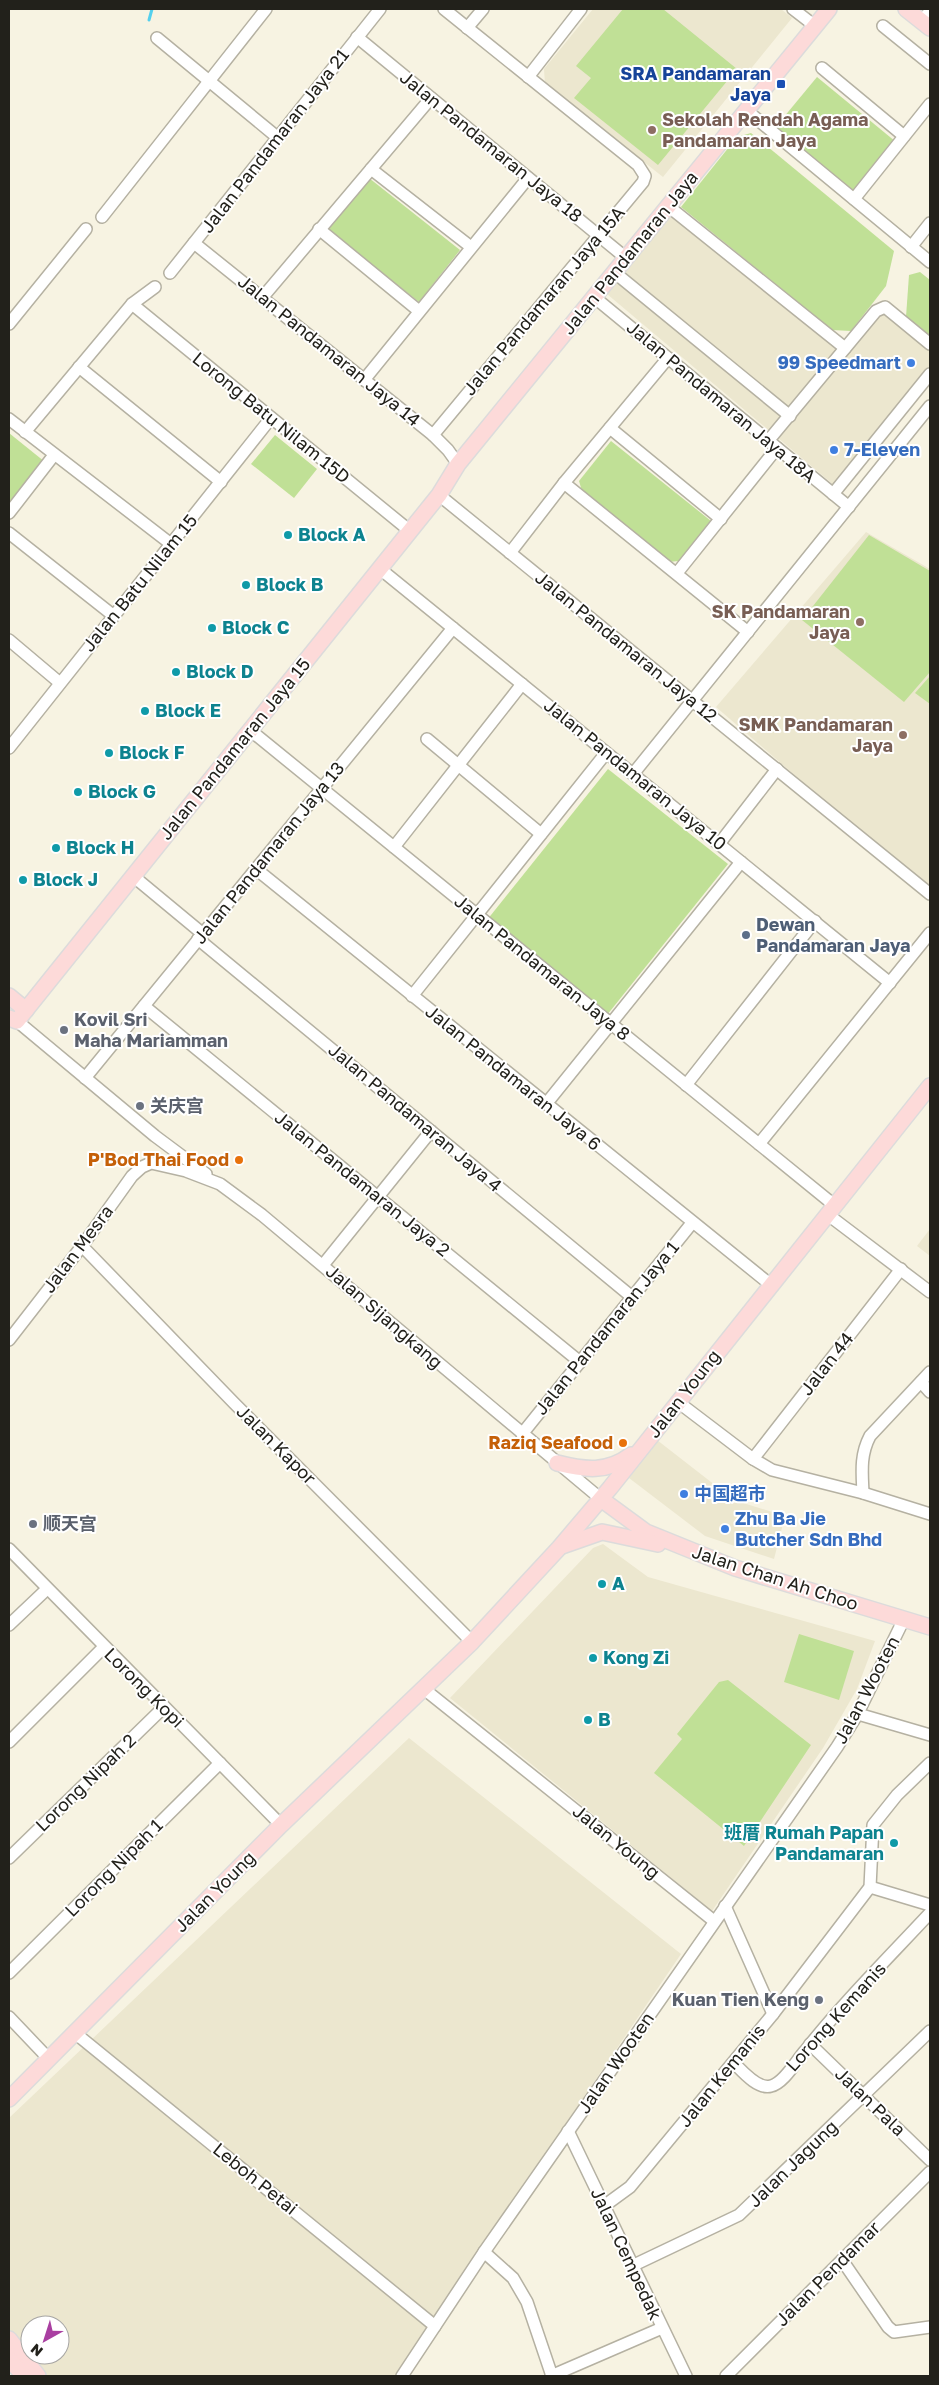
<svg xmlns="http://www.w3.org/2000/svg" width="939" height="2385" font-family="'Golos Text','Noto Sans SC',sans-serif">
	<rect width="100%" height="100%" fill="#f7f3e2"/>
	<g fill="#ece7cf" fill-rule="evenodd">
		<polygon points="593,9 781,9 792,18 663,177 545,84 544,69"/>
		<polygon points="672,214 845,354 878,314 885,312 930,348 930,368 835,486 607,294"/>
		<polygon points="866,532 930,569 930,886 820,797 716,707"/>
		<polygon points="930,1229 930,1256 917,1246"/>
		<polygon points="657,1440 720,1489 724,1497 785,1516 774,1559 705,1536 629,1478"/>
		<polygon points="603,1544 648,1577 875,1641 857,1689 823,1748 712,1911 450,1698 593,1548"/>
		<path d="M409,1738L681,1954L394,2376H45L9,2334V2118ZM30,2325H60V2355H30Z"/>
	</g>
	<g fill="#c0e096">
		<polygon points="623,9 663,9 737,69 658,165 574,98 591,78 576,66"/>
		<polygon points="817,77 896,142 854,194 774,129"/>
		<polygon points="751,133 894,251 886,286 851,331 832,330 681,207 737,137"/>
		<polygon points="369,178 460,250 419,302 328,230"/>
		<polygon points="920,272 930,280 930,336 906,317 909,275"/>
		<polygon points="9,433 45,462 9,508"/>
		<polygon points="275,435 317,469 294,498 251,464"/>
		<polygon points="611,441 711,521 679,561 668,562 582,491 579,481"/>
		<polygon points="869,535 930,571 930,672 904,702 802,620"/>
		<polygon points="930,676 930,704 915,693"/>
		<polygon points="608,769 728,864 607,1015 487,920"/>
		<polygon points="799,1634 854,1651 839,1700 784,1682"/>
		<polygon points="728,1680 811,1745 744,1846 654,1773 682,1739 677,1734 719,1682"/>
	</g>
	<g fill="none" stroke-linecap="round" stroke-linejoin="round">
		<polyline stroke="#54d0ed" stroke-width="3" points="149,20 152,9"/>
		<g stroke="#b5b1a2" stroke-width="14">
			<g id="minor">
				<polyline points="793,9 815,26"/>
				<polyline points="922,21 930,11"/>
				<polyline points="883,26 930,64"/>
				<polyline points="467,28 483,9"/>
				<polyline points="357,37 626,258"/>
				<polyline points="157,38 277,137"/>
				<polyline points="822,68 904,136"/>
				<polyline points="528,77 581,9"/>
				<polyline points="746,110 930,262"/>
				<polyline points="371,169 471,247"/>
				<polyline points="854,199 930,104"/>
				<polyline points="668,206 845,348"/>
				<polyline points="102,217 266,9"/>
				<polyline points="319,229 419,311"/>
				<polyline points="194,243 433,435 448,450 458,464"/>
				<polyline points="911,247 930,223"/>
				<polyline points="614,272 790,416"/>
				<polyline points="170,273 380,9"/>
				<polyline points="594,297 849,507"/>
				<polyline points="262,298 431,98"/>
				<polyline points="132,304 410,531"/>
				<polyline points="9,324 86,229"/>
				<polyline points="79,367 221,482"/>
				<polyline points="364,380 528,178"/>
				<polyline points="9,419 171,544"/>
				<polyline points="610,428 721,519"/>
				<polyline points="25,432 132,304 155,287"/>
				<polyline points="433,435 643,182 645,176 638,165 444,9"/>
				<polyline points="768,441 876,311 885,307 930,344"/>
				<polyline points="564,483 748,632"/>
				<polyline points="833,494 930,374"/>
				<polyline points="439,495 930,894"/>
				<polyline points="9,513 54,455"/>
				<polyline points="9,533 114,616"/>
				<polyline points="510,553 564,483 668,358"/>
				<polyline points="379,568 890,983"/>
				<polyline points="677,573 777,448"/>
				<polyline points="9,640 60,683"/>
				<polyline points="250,730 834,1205"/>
				<polyline points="427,739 541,834"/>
				<polyline points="9,748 271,418"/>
				<polyline points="633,774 930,406"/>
				<polyline points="719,844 777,769"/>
				<polyline points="394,847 522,684"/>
				<polyline points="256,869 771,1285"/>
				<polyline points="133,876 203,934"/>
				<polyline points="198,939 632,1297"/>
				<polyline points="412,996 606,753"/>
				<polyline points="144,1006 580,1362"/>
				<polyline points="17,1021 155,1136 206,1174"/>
				<polyline points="85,1078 453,628"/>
				<polyline points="686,1085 815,921"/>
				<polyline points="546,1104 741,862"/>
				<polyline points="759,1144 930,933"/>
				<polyline points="827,1214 930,1292"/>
				<polyline points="82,1246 234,1403 472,1642"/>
				<polyline points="323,1265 431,1131"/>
				<polyline points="9,1340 82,1246 132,1176 142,1167 151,1163 186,1171 220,1184 262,1215 601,1499"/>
				<polyline points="921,1382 930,1392"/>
				<polyline points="678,1402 753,1459 772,1470 863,1493 930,1514"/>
				<polyline points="522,1434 692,1223"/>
				<polyline points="753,1459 901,1269"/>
				<path d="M863,1493C862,1472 860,1455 870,1436L930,1372"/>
				<polyline points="9,1549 281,1825"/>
				<polyline points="9,1625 47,1589"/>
				<polyline points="424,1689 714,1921"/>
				<polyline points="858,1714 930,1735"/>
				<polyline points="9,1742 104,1647"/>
				<polyline points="9,1858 164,1707"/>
				<polyline points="870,1887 930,1905"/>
				<polyline points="725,1906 773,2014"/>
				<polyline points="9,1973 220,1763"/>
				<polyline points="9,2017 48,2058"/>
				<polyline points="75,2033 435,2326"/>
				<polyline points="810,2044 930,2160"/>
				<path d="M734,2063C742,2071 758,2090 771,2086C784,2083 796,2061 805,2051C843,2003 888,1958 930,1913"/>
				<polyline points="568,2131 686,2376"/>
				<polyline points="604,2206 630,2187 773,2014 870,1887 873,1825 897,1795 930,1763"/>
				<polyline points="484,2252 513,2278 527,2302 552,2376"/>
				<polyline points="842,2260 888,2327 894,2332 930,2327"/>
				<polyline points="634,2265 739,2215 930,2031"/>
				<polyline points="402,2376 484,2252 837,1747 857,1715 904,1619"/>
				<polyline points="551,2376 662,2328"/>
				<polyline points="726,2376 930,2172"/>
			</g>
		</g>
		<g stroke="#dcdbdb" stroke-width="18">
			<g id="major">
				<polyline points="906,9 930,28"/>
				<polyline points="9,996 26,1010"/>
				<polyline points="9,1018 17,1021 410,531 439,495 458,464 829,9"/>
				<path d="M557,1463C585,1470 607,1473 631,1455"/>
				<polyline points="601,1499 646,1532 735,1568 930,1627"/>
				<polyline points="562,1546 602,1532 658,1544"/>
				<polyline points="9,2099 281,1825 472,1642 559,1548 610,1488 930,1086"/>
				<polyline points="9,2339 38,2376"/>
				<polyline points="9,2359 24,2376"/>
			</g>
		</g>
		<use href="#minor" stroke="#fff" stroke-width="11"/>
		<use href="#major" stroke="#fddad9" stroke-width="15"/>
	</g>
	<rect fill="#1a4fb4" stroke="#fff" stroke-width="2" x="776" y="79" width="10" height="10" rx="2.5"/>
	<g fill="#8d6e63" stroke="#fff" stroke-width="2">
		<circle cx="652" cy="130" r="5"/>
		<circle cx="860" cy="622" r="5"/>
		<circle cx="903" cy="735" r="5"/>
	</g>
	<g fill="#3f7fe0" stroke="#fff" stroke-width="2">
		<circle cx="911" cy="363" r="5"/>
		<circle cx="834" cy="450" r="5"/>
		<circle cx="684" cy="1494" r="5"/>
		<circle cx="725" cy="1529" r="5"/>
	</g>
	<g fill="#0f9aa8" stroke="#fff" stroke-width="2">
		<circle cx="288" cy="535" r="5"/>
		<circle cx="246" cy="585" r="5"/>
		<circle cx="212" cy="628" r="5"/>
		<circle cx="176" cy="672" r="5"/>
		<circle cx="145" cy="711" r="5"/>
		<circle cx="109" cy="753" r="5"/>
		<circle cx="78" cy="792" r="5"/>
		<circle cx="56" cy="848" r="5"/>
		<circle cx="23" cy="880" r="5"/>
		<circle cx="602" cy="1584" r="5"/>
		<circle cx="593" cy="1658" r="5"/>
		<circle cx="588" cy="1720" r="5"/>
		<circle cx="894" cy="1843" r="5"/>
	</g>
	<circle fill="#5c6f8a" stroke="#fff" stroke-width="2" cx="746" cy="935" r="5"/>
	<g fill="#6b7280" stroke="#fff" stroke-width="2">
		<circle cx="64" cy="1030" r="5"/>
		<circle cx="140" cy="1106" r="5"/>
		<circle cx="33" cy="1524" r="5"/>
		<circle cx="819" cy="2000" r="5"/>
	</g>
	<g fill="#e8710a" stroke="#fff" stroke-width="2">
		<circle cx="239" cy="1160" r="5"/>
		<circle cx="623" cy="1443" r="5"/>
	</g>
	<g text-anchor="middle" stroke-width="4" stroke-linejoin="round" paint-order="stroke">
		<g font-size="18" font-weight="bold" fill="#164399" stroke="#fff" text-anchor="end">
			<text x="771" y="80">SRA Pandamaran<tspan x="771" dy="21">Jaya</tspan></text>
		</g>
		<g font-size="18" font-weight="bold" fill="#785e54" stroke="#fff" text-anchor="end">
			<text x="662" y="126" text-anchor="start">Sekolah Rendah Agama<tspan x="662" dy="21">Pandamaran Jaya</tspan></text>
			<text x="850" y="618">SK Pandamaran<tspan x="850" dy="21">Jaya</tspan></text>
			<text x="893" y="731">SMK Pandamaran<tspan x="893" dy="21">Jaya</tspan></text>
		</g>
		<g font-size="18" fill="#22211b" stroke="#fff">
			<text transform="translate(275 141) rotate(-52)" y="6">Jalan Pandamaran Jaya 21</text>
			<text transform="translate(491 147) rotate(39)" y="6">Jalan Pandamaran Jaya 18</text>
			<text transform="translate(630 253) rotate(-51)" y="6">Jalan Pandamaran Jaya</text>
			<text transform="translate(544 301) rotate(-50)" y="6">Jalan Pandamaran Jaya 15A</text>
			<text transform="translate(329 351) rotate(39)" y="6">Jalan Pandamaran Jaya 14</text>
			<text transform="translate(721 402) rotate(40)" y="6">Jalan Pandamaran Jaya 18A</text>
			<text transform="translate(271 418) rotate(39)" y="6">Lorong Batu Nilam 15D</text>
			<text transform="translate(140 583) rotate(-51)" y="6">Jalan Batu Nilam 15</text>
			<text transform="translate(626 647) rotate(39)" y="6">Jalan Pandamaran Jaya 12</text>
			<text transform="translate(235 749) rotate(-51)" y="6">Jalan Pandamaran Jaya 15</text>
			<text transform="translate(635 775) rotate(39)" y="6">Jalan Pandamaran Jaya 10</text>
			<text transform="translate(269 853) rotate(-51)" y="6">Jalan Pandamaran Jaya 13</text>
			<text transform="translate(542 968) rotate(39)" y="6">Jalan Pandamaran Jaya 8</text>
			<text transform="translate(513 1078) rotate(39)" y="6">Jalan Pandamaran Jaya 6</text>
			<text transform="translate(415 1118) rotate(40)" y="6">Jalan Pandamaran Jaya 4</text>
			<text transform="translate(362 1184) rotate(39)" y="6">Jalan Pandamaran Jaya 2</text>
			<text transform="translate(78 1249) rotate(-53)" y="6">Jalan Mesra</text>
			<text transform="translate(384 1317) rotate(41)" y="6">Jalan Sijangkang</text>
			<text transform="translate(607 1328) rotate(-51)" y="6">Jalan Pandamaran Jaya 1</text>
			<text transform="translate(827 1364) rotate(-52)" y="6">Jalan 44</text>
			<text transform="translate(684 1394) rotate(-52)" y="6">Jalan Young</text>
			<text transform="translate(276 1445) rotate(45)" y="6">Jalan Kapor</text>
			<text transform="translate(775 1578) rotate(18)" y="6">Jalan Chan Ah Choo</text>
			<text transform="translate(144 1688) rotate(45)" y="6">Lorong Kopi</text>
			<text transform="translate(867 1690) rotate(-62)" y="6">Jalan Wooten</text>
			<text transform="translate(86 1783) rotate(-44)" y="6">Lorong Nipah 2</text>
			<text transform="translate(616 1842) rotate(39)" y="6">Jalan Young</text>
			<text transform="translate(114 1868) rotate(-45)" y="6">Lorong Nipah 1</text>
			<text transform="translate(215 1892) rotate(-45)" y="6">Jalan Young</text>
			<text transform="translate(836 2017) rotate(-48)" y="6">Lorong Kemanis</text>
			<text transform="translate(616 2063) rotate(-55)" y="6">Jalan Wooten</text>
			<text transform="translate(722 2076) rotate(-51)" y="6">Jalan Kemanis</text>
			<text transform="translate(870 2102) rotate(44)" y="6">Jalan Pala</text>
			<text transform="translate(793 2164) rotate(-44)" y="6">Jalan Jagung</text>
			<text transform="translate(255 2179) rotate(39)" y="6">Leboh Petai</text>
			<text transform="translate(626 2254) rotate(65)" y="6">Jalan Cempedak</text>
			<text transform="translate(828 2274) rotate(-45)" y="6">Jalan Pendamar</text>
		</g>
		<g font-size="18" font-weight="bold" fill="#366cbe" stroke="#fff" text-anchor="start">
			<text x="901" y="369" text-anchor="end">99 Speedmart</text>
			<text x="844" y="456">7-Eleven</text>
			<text x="694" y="1500">中国超市</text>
			<text x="735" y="1525">Zhu Ba Jie<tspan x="735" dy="21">Butcher Sdn Bhd</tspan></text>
		</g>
		<g font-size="18" font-weight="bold" fill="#0d838f" stroke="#fff" text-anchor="start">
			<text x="298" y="541">Block A</text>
			<text x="256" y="591">Block B</text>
			<text x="222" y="634">Block C</text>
			<text x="186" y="678">Block D</text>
			<text x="155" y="717">Block E</text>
			<text x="119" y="759">Block F</text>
			<text x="88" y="798">Block G</text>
			<text x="66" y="854">Block H</text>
			<text x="33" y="886">Block J</text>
			<text x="612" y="1590">A</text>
			<text x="603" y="1664">Kong Zi</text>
			<text x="598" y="1726">B</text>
			<text x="884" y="1839" text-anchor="end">班厝 Rumah Papan<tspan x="884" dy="21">Pandamaran</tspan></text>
		</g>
		<g font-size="18" font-weight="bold" fill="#4e5e75" stroke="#fff" text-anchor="start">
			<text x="756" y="931">Dewan<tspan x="756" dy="21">Pandamaran Jaya</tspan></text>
		</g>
		<g font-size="18" font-weight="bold" fill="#5b616d" stroke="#fff" text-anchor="start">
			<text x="74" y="1026">Kovil Sri<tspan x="74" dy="21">Maha Mariamman</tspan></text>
			<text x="150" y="1112">关庆宫</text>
			<text x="43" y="1530">顺天宫</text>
			<text x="809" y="2006" text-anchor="end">Kuan Tien Keng</text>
		</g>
		<g font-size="18" font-weight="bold" fill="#c56008" stroke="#fff" text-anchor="end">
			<text x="229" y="1166">P'Bod Thai Food</text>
			<text x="613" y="1449">Raziq Seafood</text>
		</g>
	</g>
	<rect width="939" height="2385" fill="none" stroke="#22211b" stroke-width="20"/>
	<g transform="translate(45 2340) rotate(219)"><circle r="24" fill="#ffffff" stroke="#a7a6a4"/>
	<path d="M0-4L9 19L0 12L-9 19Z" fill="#a93fa1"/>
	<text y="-8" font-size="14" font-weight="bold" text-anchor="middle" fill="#22211b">N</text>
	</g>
</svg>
